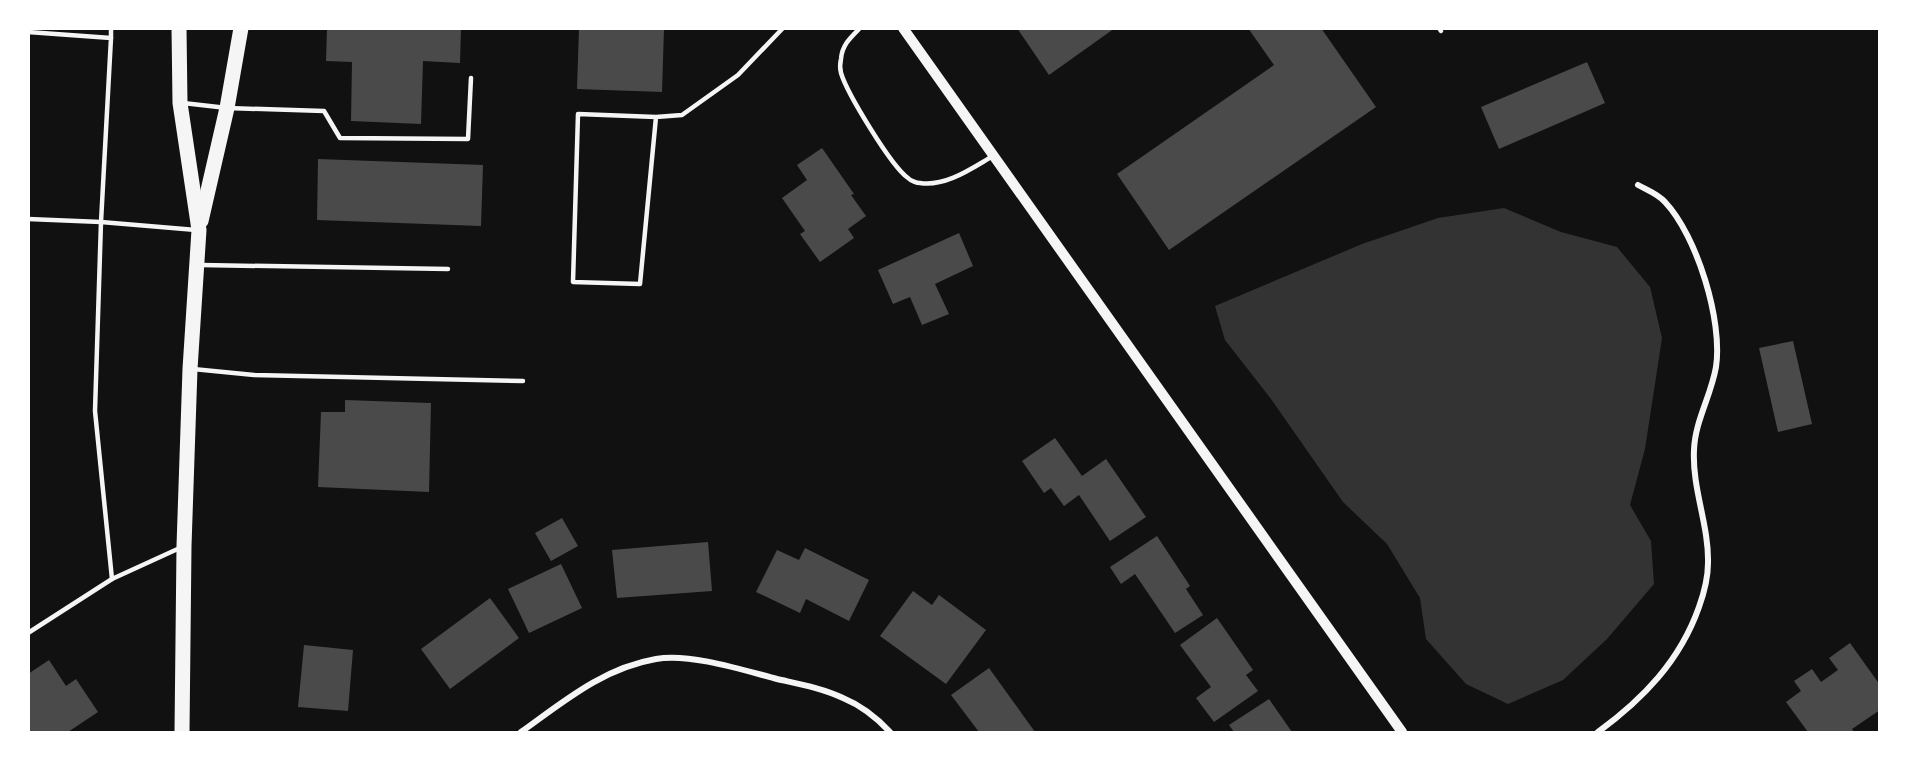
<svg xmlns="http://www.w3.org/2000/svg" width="1908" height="761" font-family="Quicksand,sans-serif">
	<rect width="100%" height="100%" fill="#111"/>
	<polygon fill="#333" points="1504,208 1561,232 1617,247 1650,287 1662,338 1645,449 1630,505 1651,541 1654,584 1607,639 1563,680 1508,704 1466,684 1426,639 1420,598 1387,544 1343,502 1271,399 1225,340 1215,306 1362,244 1438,218"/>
	<g fill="#4a4a4a">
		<polygon points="327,28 461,28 460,63 423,61 421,124 351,121 352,62 326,61"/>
		<polygon points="579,28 664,28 662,92 577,89"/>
		<polygon points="1017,28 1115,28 1049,75"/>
		<polygon points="1248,28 1321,28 1376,107 1169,250 1117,174 1274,65"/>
		<polygon points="1587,62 1605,103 1499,149 1481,107"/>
		<polygon points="822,148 854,194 851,195 866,216 848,229 854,238 820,262 800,234 805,231 782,198 807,180 797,165"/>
		<polygon points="318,159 483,165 481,226 317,220"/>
		<polygon points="959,233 973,266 935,284 949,314 922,325 910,297 893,304 878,270"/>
		<polygon points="1793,341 1812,424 1778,432 1759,348"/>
		<polygon points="345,400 431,403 429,492 318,487 321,412 345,412"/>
		<polygon points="1055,438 1082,476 1106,459 1146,517 1110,541 1079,495 1064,506 1051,488 1044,493 1022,461"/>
		<polygon points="562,518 578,546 551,561 535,533"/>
		<polygon points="1157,536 1190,586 1186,589 1203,615 1175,633 1135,574 1121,584 1110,567"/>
		<polygon points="708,542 712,591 617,598 612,550"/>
		<polygon points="805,548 869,580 849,621 806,599 800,613 756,592 777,550 799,560"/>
		<polygon points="561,564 582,608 529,633 508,589"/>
		<polygon points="913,591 932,605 939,595 986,630 946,684 880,636"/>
		<polygon points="490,598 519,638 450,689 421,649"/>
		<polygon points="1217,618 1253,670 1246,675 1258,691 1214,722 1196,698 1211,687 1180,645"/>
		<polygon points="1850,643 1880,685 1880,710 1852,729 1854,732 1808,732 1786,702 1801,691 1794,681 1812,669 1821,682 1838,670 1829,658"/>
		<polygon points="304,645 353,650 348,711 298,707"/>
		<polygon points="49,660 66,686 76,679 98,712 68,732 28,732 28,674"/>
		<polygon points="989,668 1035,732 979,732 951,695"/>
		<polygon points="1269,699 1292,732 1234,732 1229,725"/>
	</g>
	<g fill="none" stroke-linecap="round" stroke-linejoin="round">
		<g stroke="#f5f5f5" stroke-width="4.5">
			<polyline points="111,28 111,38"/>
			<path d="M860,28C851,37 842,45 841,59C840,63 840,69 841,73C847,93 891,166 908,178C911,181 917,183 920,183C946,187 972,168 993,156"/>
			<polyline points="1439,28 1441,31"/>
			<polyline points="28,32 111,38 101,222 95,411 112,579"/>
			<polyline points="183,103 227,108 324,111 340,138 468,139 471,78"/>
			<polyline points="656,117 640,284 573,282 578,114 656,117 682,115 738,75 783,28"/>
			<polyline points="28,219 101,222 196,230"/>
			<polyline points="201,265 448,269"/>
			<polyline points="193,369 254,375 523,381"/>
			<polyline points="28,633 112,579 182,547"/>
		</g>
		<g stroke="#f5f5f5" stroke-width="6">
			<path d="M521,732C563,702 603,668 656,659C690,653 743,670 777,679C799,684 822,688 843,698C860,705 877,718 890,732"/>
			<path d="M1598,732C1643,699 1680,661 1699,607C1704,593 1708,578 1708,563C1709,525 1692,489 1694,450C1695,421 1711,396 1716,367C1723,321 1697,236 1665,202C1658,194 1647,190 1638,185"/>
		</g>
		<polyline stroke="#f5f5f5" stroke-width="10" points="903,28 1402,732"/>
		<g stroke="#f5f5f5" stroke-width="15">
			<polyline points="179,28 180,103 199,230 190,369 184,546 182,732"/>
			<polyline points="201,221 227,108 241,28"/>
		</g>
	</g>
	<rect width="1908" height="761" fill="none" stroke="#ffffff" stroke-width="60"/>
</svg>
